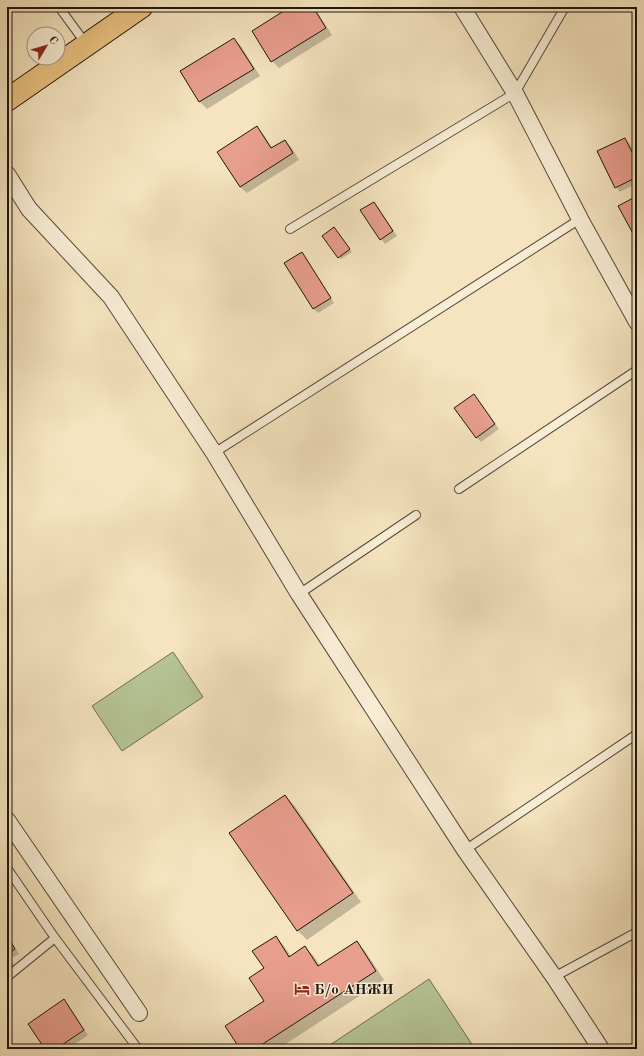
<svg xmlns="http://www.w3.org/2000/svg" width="644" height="1056" font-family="'Old Standard TT',serif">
	<rect width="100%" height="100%" fill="#f5e4bf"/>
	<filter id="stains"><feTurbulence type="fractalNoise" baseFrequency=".005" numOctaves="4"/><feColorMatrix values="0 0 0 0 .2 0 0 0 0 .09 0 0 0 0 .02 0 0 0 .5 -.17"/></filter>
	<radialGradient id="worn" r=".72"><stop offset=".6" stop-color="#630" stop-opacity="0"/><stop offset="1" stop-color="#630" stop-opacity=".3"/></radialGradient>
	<g fill="#b6c596" stroke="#6a6e52">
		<polygon points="173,652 203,697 122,751 92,706"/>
		<polygon points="429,979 475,1049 324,1049"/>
	</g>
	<g fill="#0003">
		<polygon points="292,7 314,7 332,35 279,68 272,61"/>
		<polygon points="234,39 241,46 260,76 207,109 200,102 181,72"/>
		<polygon points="257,128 264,135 273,149 285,141 292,148 299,160 247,193 240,187"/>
		<polygon points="624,139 629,143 637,159 637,183 620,192 616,187"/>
		<polygon points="373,203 378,207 397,236 385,244 381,239 362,210"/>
		<polygon points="336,230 352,252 341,259 324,236"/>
		<polygon points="302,253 306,258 334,303 318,313 314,309 286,263"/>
		<polygon points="478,400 499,429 481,442 476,437"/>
		<polygon points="285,796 294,805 361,902 307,940 298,931 231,834"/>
		<polygon points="7,934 19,954 10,959 14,966 7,971"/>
		<polygon points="276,937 284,946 291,956 305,948 314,956 320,966 356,942 365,951 384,980 278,1049 241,1049 265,1001 265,969"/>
		<polygon points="64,1000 68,1005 88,1035 67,1049 46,1049"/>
	</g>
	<g fill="#e89e8d" stroke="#1e160d">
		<polygon points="290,7 313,7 326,28 271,62 252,31"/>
		<polygon points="234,38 254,69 199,102 180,71"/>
		<polygon points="257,126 271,148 285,140 293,153 240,187 217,152"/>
		<polygon points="625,138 637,162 637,177 615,188 597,151"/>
		<polygon points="637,196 637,239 636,239 618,206"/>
		<polygon points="374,202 393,231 380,240 360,210"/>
		<polygon points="334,227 350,249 338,258 322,236"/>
		<polygon points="302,252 331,298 313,309 284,263"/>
		<polygon points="474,394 495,424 476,438 454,408"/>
		<polygon points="285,795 353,893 297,931 229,833"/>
		<polygon points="7,935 15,949 7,954"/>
		<polygon points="276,936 289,957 305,946 318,966 357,941 376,971 255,1049 240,1049 225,1026 264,1001 249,978 264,968 252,951"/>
		<polygon points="64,999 84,1030 56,1049 45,1049 28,1024"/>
	</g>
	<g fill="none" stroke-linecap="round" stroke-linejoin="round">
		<g stroke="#544a3a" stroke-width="10">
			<g id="service">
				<polyline points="59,7 86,44"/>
				<polyline points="290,229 515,93 565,7"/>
				<polyline points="214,453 580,219"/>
				<polyline points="459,489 637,370"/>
				<polyline points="299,594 416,515"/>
				<polyline points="465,850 637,734"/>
				<polyline points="7,868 55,938 138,1049"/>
				<polyline points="7,977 55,938"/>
				<polyline points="554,977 637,932"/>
			</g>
		</g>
		<g stroke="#544a3a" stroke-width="18">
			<g id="minor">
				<polyline points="462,7 515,93 580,219 637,322"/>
				<polyline points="7,174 29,209 111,297 214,453 299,594 465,850 554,977 601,1049"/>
				<polyline points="7,820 139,1013"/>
			</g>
		</g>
		<g stroke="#1e160d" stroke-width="24">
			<polyline id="trunk" points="7,100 141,7"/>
		</g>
		<use href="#service" stroke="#f8edd5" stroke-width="8"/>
		<use href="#minor" stroke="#f8edd5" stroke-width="16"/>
		<use href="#trunk" stroke="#eac280" stroke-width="22"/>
	</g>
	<defs>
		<g id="hotel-bare" transform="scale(1.2)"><path d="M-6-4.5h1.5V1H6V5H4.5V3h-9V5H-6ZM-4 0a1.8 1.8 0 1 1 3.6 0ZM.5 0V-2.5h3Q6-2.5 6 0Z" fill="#8f2418" stroke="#f8edd5" stroke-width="2.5" paint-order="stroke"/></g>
	</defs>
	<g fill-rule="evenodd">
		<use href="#hotel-bare" x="302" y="989"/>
	</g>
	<g text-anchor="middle" stroke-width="3" stroke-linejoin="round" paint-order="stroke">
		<g font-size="15" font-weight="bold" fill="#1e160d" stroke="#f8edd5" text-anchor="start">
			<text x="314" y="994">Б/о АНЖИ</text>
		</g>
	</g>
	<rect width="644" height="1056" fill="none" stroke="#f5e4bf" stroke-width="24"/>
	<rect x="8" y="8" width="628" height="1040" fill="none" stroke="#1e160d" stroke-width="2"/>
	<rect x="12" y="12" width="620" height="1032" fill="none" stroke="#1e160d"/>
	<g transform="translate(46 46) rotate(52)"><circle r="19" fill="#f8edd5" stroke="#a19785"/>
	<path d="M0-3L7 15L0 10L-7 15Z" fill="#8f2418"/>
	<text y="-6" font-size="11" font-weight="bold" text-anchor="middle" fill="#1e160d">С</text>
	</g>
	<rect width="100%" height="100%" filter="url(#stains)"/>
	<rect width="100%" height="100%" fill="url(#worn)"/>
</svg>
